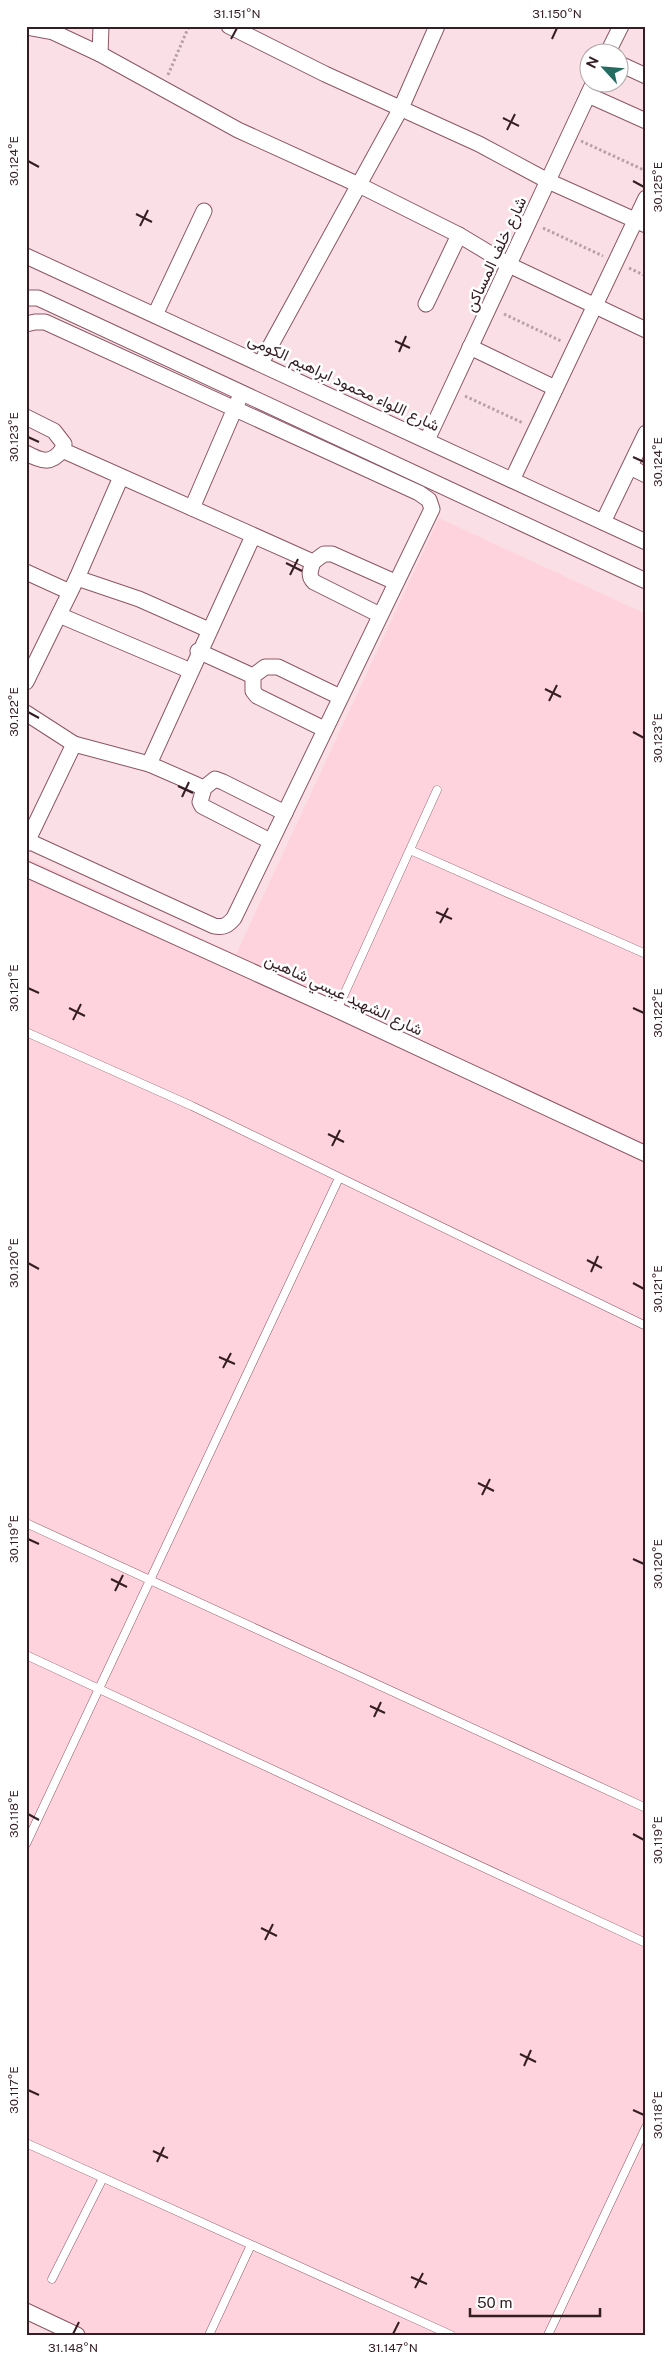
<svg xmlns="http://www.w3.org/2000/svg" width="672" height="2361" font-family="'Public Sans',Vazirmatn,sans-serif">
	<rect width="100%" height="100%" fill="#fae0e6"/>
	<polygon fill="#fed3dd" points="439,518 646,614 646,2335 89,2335 26,2306 26,857 236,954"/>
	<g fill="none" stroke-linecap="round" stroke-linejoin="round">
		<g stroke="#8c5664" stroke-width="9">
			<g id="service">
				<polyline points="410,850 646,954"/>
				<polyline points="337,1010 437,790"/>
				<polyline points="26,1032 192,1106 646,1326"/>
				<polyline points="26,1523 646,1808"/>
				<polyline points="26,1655 646,1943"/>
				<polyline points="26,1844 339,1178"/>
				<polyline points="26,2143 451,2335"/>
				<polyline points="52,2279 103,2178"/>
				<polyline points="209,2335 251,2245"/>
				<polyline points="548,2335 646,2127"/>
			</g>
		</g>
		<g stroke="#8c5664" stroke-width="17">
			<g id="minor">
				<polyline points="229,26 325,74 479,144 548,181 646,225"/>
				<polyline points="26,27 53,32 100,54 238,130 359,185 459,235 509,265 646,330"/>
				<polyline points="608,52 621,26"/>
				<polyline points="100,54 101,26"/>
				<polyline points="620,64 646,76"/>
				<polyline points="588,95 646,121"/>
				<polyline points="26,256 646,542"/>
				<polyline points="26,298 38,298 646,581"/>
				<polyline points="426,304 459,235"/>
				<polyline points="155,315 204,211"/>
				<path d="M26,324L35,322H45L419,493L429,500L432,509L234,918C228,925 224,928 214,926L26,840"/>
				<polyline points="470,347 555,388"/>
				<polyline points="261,363 401,108 437,26"/>
				<polyline points="26,417 54,431 64,444 62,450 313,562 324,554 332,554 395,582"/>
				<polyline points="427,440 594,82"/>
				<path d="M26,453C41,461 51,465 62,450"/>
				<polyline points="630,467 646,475"/>
				<polyline points="512,480 646,198"/>
				<polyline points="192,508 239,399"/>
				<polyline points="603,522 646,433"/>
				<path d="M313,562C310,571 308,576 314,582L380,615"/>
				<polyline points="26,572 70,592"/>
				<polyline points="77,578 139,599 209,630"/>
				<polyline points="59,615 191,671"/>
				<polyline points="198,651 253,676"/>
				<polyline points="26,682 77,578 121,477"/>
				<polyline points="26,713 74,744 26,844"/>
				<polyline points="324,729 257,696 253,691 253,676 265,667 278,667 340,697"/>
				<polyline points="74,744 149,764 204,788"/>
				<polyline points="149,764 253,536"/>
				<polyline points="270,841 202,806 200,802 204,788 215,779 223,782 285,813"/>
				<polyline points="26,869 337,1010 646,1154"/>
				<polyline points="26,2311 77,2335"/>
			</g>
		</g>
		<g stroke="#b9a0a6" stroke-width="3" stroke-dasharray="2.5 2.5" stroke-linecap="butt">
			<polyline points="168,75 189,26"/>
			<polyline points="581,141 646,171"/>
			<polyline points="543,228 603,256"/>
			<polyline points="629,268 646,276"/>
			<polyline points="504,314 561,341"/>
			<polyline points="465,396 523,423"/>
		</g>
		<use href="#service" stroke="#fff" stroke-width="8"/>
		<use href="#minor" stroke="#fff" stroke-width="15"/>
	</g>
	<path fill="none" stroke="#341d23" stroke-width="2" d="M231,39L237,28M552,39L557,28M503,118L519,126M507,130L515,114M28,161L39,167M633,181L644,187M136,214L152,222M140,226L148,210M395,341L410,348M399,352L406,336M28,437L39,442M633,457L644,462M286,563L302,571M290,575L298,559M545,689L561,697M549,701L557,685M28,712L39,718M633,732L644,738M178,786L193,793M182,797L189,782M436,912L452,919M440,923L448,908M28,988L39,993M69,1008L85,1016M633,1008L644,1013M73,1020L81,1004M328,1134L344,1142M332,1146L340,1130M587,1260L602,1268M28,1263L39,1269M591,1272L598,1256M633,1283L644,1289M219,1357L235,1364M223,1368L231,1353M478,1483L494,1491M482,1495L490,1479M28,1539L39,1544M633,1559L644,1564M111,1579L127,1587M115,1591L123,1575M370,1706L385,1713M374,1717L381,1702M28,1814L39,1820M633,1834L644,1840M261,1928L277,1936M265,1940L273,1924M520,2054L536,2062M524,2066L531,2050M28,2090L39,2095M633,2110L644,2115M153,2151L168,2158M157,2162L164,2147M411,2277L427,2284M415,2288L423,2273M73,2334L79,2322M393,2334L399,2322"/>
	<g text-anchor="middle" stroke-width="5" stroke-linejoin="round" paint-order="stroke">
		<g font-size="16" fill="#341d23" stroke="#fff">
			<text transform="translate(495 254) rotate(-65)" y="6">شارع خلف المساكن</text>
			<text transform="translate(344 382) rotate(25)" y="6">شارع اللواء محمود ابراهيم الكومى</text>
			<text transform="translate(344 994) rotate(25)" y="6">شارع الشهيد عيسي شاهين</text>
		</g>
	</g>
	<rect width="672" height="2361" fill="none" stroke="#ffffff" stroke-width="55"/>
	<g transform="translate(604 68) rotate(296)"><circle r="24" fill="#ffffff" stroke="#aea5a7"/>
	<path d="M0-4L9 19L0 12L-9 19Z" fill="#246b62"/>
	<text y="-8" font-size="14" font-weight="bold" text-anchor="middle" fill="#341d23">N</text>
	</g>
	<path d="M470 2308v8h130v-8" fill="none" stroke="#341d23" stroke-width="2.5"/>
	<text x="477" y="2308" font-size="15" fill="#341d23" stroke="#ffffff" stroke-width="4" paint-order="stroke">50 m</text>
	<rect x="28" y="28" width="616" height="2306" fill="none" stroke="#341d23" stroke-width="2"/>
	<g font-size="12" text-anchor="middle" fill="#341d23">
		<text x="237" y="18">31.151°N</text>
		<text x="557" y="18">31.150°N</text>
		<text transform="translate(14 161) rotate(-90)" y="4">30.124°E</text>
		<text transform="translate(658 187) rotate(-90)" y="4">30.125°E</text>
		<text transform="translate(14 437) rotate(-90)" y="4">30.123°E</text>
		<text transform="translate(658 462) rotate(-90)" y="4">30.124°E</text>
		<text transform="translate(14 712) rotate(-90)" y="4">30.122°E</text>
		<text transform="translate(658 738) rotate(-90)" y="4">30.123°E</text>
		<text transform="translate(14 988) rotate(-90)" y="4">30.121°E</text>
		<text transform="translate(658 1013) rotate(-90)" y="4">30.122°E</text>
		<text transform="translate(14 1263) rotate(-90)" y="4">30.120°E</text>
		<text transform="translate(658 1289) rotate(-90)" y="4">30.121°E</text>
		<text transform="translate(14 1539) rotate(-90)" y="4">30.119°E</text>
		<text transform="translate(658 1564) rotate(-90)" y="4">30.120°E</text>
		<text transform="translate(14 1814) rotate(-90)" y="4">30.118°E</text>
		<text transform="translate(658 1840) rotate(-90)" y="4">30.119°E</text>
		<text transform="translate(14 2090) rotate(-90)" y="4">30.117°E</text>
		<text transform="translate(658 2115) rotate(-90)" y="4">30.118°E</text>
		<text x="73" y="2352">31.148°N</text>
		<text x="393" y="2352">31.147°N</text>
	</g>
</svg>
